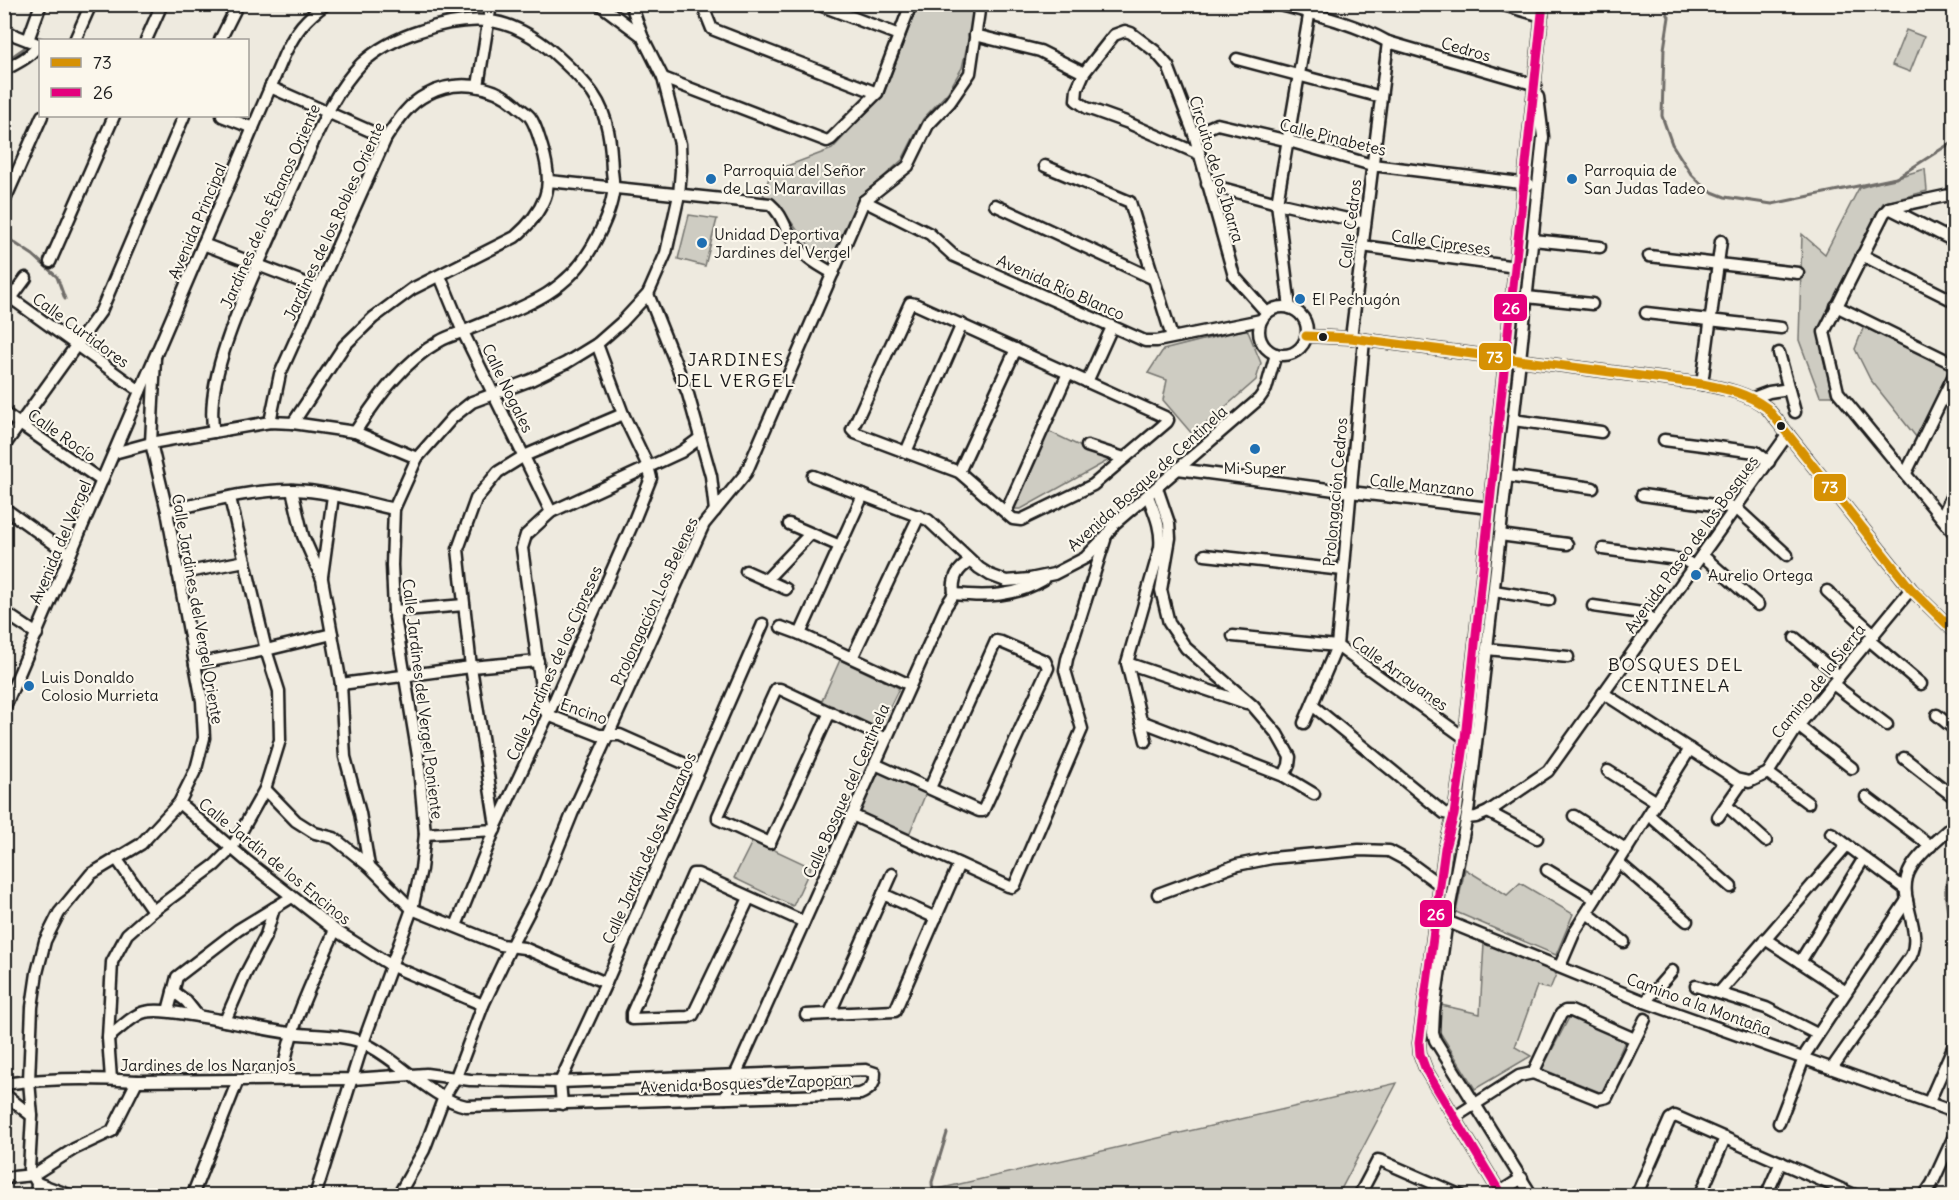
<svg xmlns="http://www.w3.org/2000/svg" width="1959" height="1200" font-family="Delius,sans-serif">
	<rect width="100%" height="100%" fill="#eeeadf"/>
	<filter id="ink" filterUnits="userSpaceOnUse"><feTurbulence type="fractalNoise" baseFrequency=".0167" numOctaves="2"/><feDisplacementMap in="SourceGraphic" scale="12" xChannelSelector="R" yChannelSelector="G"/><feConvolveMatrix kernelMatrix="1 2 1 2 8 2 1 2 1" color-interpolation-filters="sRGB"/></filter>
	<g filter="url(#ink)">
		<g fill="#ceccc2" stroke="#75746f" stroke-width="1.5">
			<polygon points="918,5 976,5 962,68 948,92 923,119 902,160 858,200 832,258 818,255 802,237 778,203 763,195 771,172 832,149 884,93"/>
			<polygon points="1906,30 1924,37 1910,72 1892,65"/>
			<polygon points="1925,169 1927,191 1883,203 1839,287 1820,332 1832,396 1820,396 1799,340 1802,234 1825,254 1859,188"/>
			<polygon points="689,215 717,219 705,266 678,259"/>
			<polygon points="1866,321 1954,364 1954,375 1921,443 1870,379 1855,349"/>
			<polygon points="1247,329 1261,363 1256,380 1193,435 1163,400 1167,380 1148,373 1163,350"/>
			<polygon points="1048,431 1109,460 1021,509 1014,509 1012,503"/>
			<polygon points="840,660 899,688 877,733 820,705"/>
			<polygon points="879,771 926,793 908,837 859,815"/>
			<polygon points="753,840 811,867 793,906 734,878"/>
			<polygon points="1465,869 1507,895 1520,883 1573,914 1556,955 1456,912"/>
			<polygon points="1484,943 1557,972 1550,989 1537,986 1515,1047 1531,1056 1475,1089 1436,1026 1441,1005 1480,1014"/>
			<polygon points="1570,1016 1625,1041 1602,1093 1542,1069"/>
			<polygon points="1397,1083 1338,1195 912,1195"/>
		</g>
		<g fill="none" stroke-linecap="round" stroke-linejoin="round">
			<g stroke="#6f6d69" stroke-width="3">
				<polyline points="1663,4 1669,17 1664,49 1662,116 1672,144 1691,174 1707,190 1725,197 1772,204 1896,178 1954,141"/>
				<polyline points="4,62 26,47"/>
				<polyline points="4,236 33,255 57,277 65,299"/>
				<path d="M1954,860C1944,876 1942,906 1954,922"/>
				<polyline points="933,1196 932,1182 947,1133"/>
			</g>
			<g stroke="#1c1c1c" stroke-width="15">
				<g id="minor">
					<polyline points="599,4 642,36"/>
					<polyline points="702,4 712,29 877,93"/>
					<polyline points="817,4 899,35"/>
					<path d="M1277,4C1314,14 1354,23 1388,42L1536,85"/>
					<polyline points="1500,4 1542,16"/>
					<polyline points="4,31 40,45"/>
					<polyline points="975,35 1040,51 1084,73"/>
					<polyline points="28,40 41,4"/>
					<polyline points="75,40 91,4"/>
					<polyline points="146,40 162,4"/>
					<polyline points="220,40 238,4"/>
					<polyline points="1237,59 1381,97"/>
					<path d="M4,70C17,63 31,57 39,44"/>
					<polyline points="663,78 827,141 831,139 877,93 911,4"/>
					<polyline points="478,86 491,4"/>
					<polyline points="270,87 386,138"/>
					<polyline points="222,116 253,128"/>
					<polyline points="1194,134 1217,124 1289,141 1372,165 1529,184"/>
					<polyline points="1199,154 1126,122 1087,108 1076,100 1077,89 1084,73 1114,35 1125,31 1131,33 1155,51 1168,66 1194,134 1234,276 1267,313"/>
					<polyline points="1045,166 1130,202 1172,337"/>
					<path d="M549,181L770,204C781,213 784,225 790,236C800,254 816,264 833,273"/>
					<polyline points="1207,184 1277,203 1365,223"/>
					<polyline points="1954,194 1889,208 1884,213 1824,332 1838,392 1954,533"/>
					<polyline points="864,201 930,234 954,256 1145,341 1157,341 1261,320"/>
					<polyline points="4,202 42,116"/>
					<polyline points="995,205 1154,279"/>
					<polyline points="1889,208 1954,241"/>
					<polyline points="1533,240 1600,247"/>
					<polyline points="203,244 318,288"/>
					<polyline points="1362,246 1516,267"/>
					<polyline points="1862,255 1954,301"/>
					<polyline points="1649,256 1798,273"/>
					<polyline points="50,262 114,116"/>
					<polyline points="440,276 463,332 551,512"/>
					<polyline points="4,293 140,391"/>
					<polyline points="648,294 688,394 711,476 715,511"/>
					<polyline points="1527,297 1592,304"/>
					<polygon points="910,303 915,304 1165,417 1168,420 1167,422 1093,485 1021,520 1013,519 959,472 855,433 852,430"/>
					<polyline points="1836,306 1954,364"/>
					<circle cx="1283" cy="331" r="24"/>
					<polyline points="4,308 26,278"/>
					<polyline points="1290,308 1277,203 1311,4"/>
					<polyline points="1646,313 1781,328"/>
					<path d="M1306,336L1351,338L1702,384C1727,389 1747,393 1767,408L1911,589L1954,631"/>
					<polyline points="1351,338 1388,42"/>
					<polyline points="1779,353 1795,412"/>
					<polyline points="1087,382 1112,327"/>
					<polyline points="1702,384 1721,241"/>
					<polyline points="1753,398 1769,392 1789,389"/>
					<polyline points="4,413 102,481"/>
					<polyline points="1513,420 1601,432"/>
					<path d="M270,422L280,374L386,138C397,122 408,104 426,95C455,79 491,83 516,105C520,109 527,113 530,117C536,125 539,138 542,147C547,163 551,181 545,197C539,213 528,226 515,237L412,289L373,318L344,346L293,423"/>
					<path d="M214,432C203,382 245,293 266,247C279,217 293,187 306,158C321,125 335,91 361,64C378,48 398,38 420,31C440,24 466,19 488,21C510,22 537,38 554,53C568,66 582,78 593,94C609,117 611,144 612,171C613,178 614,186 613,194C610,212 601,231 592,247C564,297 516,309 467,330C458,334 448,336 440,341C403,362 378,397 355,432"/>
					<polyline points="1664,440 1756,452 1769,462"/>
					<polyline points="4,446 101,311 184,116"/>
					<polyline points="1087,446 1124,458"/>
					<polyline points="906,452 962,324"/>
					<polyline points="114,453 151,443 270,422 293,423 355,432 417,458"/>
					<polyline points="1178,469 1350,492 1490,508"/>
					<polyline points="959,472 1016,349"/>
					<polyline points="1906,473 1954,375"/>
					<polyline points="813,476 928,520 979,568 990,575 1006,581 1030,579 1054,574 1085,558 1106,536 1114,524 1259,399 1266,389 1276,354"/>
					<polyline points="1507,476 1593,488"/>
					<polyline points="1157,488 1169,523 1170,538 1161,590 1169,623 1186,648 1253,706 1277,734 1290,757 1289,765 1284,776"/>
					<polyline points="292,490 303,536 322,579 341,684 345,757 360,813 369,866"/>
					<polyline points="1642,495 1736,508 1787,555"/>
					<polyline points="4,508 70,555"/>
					<path d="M167,511C208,502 252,489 294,490C328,491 361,502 394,509"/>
					<polyline points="1006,512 1068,373"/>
					<polyline points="1942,517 1954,491"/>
					<polyline points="789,524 840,546"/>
					<polyline points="1500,535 1567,544"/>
					<polyline points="1603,549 1684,560 1694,566"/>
					<polyline points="1205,555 1343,570"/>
					<polyline points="1702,555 1758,605"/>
					<polyline points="746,571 786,589"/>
					<polyline points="178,574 245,561"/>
					<polyline points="322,576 333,496"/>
					<polyline points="766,580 810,534"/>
					<polyline points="1494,591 1549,600"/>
					<polyline points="1827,591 1874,634"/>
					<path d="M954,594C986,597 1014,597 1043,580"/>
					<path d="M954,594C952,578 957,569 971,561"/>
					<polyline points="1593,606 1642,613 1655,621"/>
					<polyline points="394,611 464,605"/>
					<polyline points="4,612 37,634"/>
					<polyline points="781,627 800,634 910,685"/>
					<polyline points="800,634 863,495"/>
					<polyline points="1233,636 1337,646 1465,738 1470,738"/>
					<polyline points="1795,638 1839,676"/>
					<polyline points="1869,640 1921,684"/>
					<polyline points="1487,649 1568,657"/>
					<polyline points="852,658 919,516"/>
					<polyline points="1127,663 1246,703"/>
					<polyline points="195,664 266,650 332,634"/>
					<polyline points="341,684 471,667 538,661"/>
					<polyline points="1833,684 1887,725"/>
					<polyline points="1603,693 1736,779 1749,782 1768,773 1798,726 1911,589"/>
					<polyline points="1312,705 1444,813 1454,815"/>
					<path d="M4,709L285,53C296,31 305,19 326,4"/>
					<polyline points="830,712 770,843 718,819 718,816 776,689 780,689 886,739"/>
					<polyline points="1937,715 1954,729"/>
					<polyline points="1141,721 1284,776 1314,794"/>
					<polyline points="1304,723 1337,646 1364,340"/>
					<polyline points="1798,726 1852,768"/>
					<path d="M1146,741L1127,663L1160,548C1162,529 1155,514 1148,496"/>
					<polyline points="1904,758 1954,797"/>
					<polyline points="875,764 979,811 983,811 1048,668 1045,661 1001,642 996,641 930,788"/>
					<polyline points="699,770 620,735 599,735 548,715 544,709 522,548 526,535 551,512 681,452 700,438"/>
					<polyline points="1608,771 1657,802"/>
					<polyline points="1768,773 1808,803"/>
					<polyline points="265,789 296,821 315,833 334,838 369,866 412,909 501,945 524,948 606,983"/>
					<polyline points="1866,797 1931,846"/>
					<polyline points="179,803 248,862 335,930 392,966 483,1005"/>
					<polyline points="1727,806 1766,841"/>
					<polyline points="1488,812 1537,838"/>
					<polyline points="852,815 1008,886 1012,887 1015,885 1082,729 1065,670 1067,659 1105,540"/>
					<polyline points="1649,815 1731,887"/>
					<polyline points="1574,816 1627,850"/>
					<polyline points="1718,817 1743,781"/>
					<polyline points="1467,818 1476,817 1488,812 1548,771 1788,434"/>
					<polyline points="496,826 471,667 458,549 476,499 498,472 524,456 623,414"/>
					<polyline points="1831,833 1905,889"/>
					<polyline points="425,834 495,830"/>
					<polyline points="116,858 153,911"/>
					<polyline points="1619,863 1687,921"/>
					<polyline points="1547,870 1595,899"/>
					<polyline points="883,894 936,918"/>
					<polyline points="1158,894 1237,865 1272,858 1359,850 1389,851 1406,860 1440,885"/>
					<polyline points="749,898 693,1015 688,1017 632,1019 632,1013 693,874 698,874 804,922"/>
					<polyline points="1587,913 1624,942"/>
					<polyline points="1441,919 1645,1002 1954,1112"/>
					<polyline points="456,926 496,826 548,715 633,523 651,478 648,466 623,414 597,344"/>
					<polyline points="1765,939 1846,992"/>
					<polyline points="1800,962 1864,858"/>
					<polyline points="1560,966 1575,931 1690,749"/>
					<polyline points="1696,986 1766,1008 1817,1034"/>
					<polyline points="173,991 186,1001 198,1016"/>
					<polyline points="1719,993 1847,845"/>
					<polyline points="1645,1002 1672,971"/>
					<polyline points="168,1011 177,977 238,930 292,897"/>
					<polyline points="830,1013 892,874"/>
					<polyline points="806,1015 895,1011 959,864"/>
					<polyline points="225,1021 246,973 266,935 274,908"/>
					<path d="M1832,1068L1911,956C1924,928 1894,896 1911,868C1921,851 1940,838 1954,824"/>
					<polyline points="1533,1073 1561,1014 1565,1011 1571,1011 1635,1039"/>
					<polyline points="111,1079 108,1038 112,962 127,934 153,911 215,865 232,848 265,789 280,740 279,691 266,650 230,498"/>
					<path d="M282,1080C288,1027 314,979 335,930"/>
					<path d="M4,1084C48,1078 93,1078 137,1081L352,1079L426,1074L470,1080L560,1082L866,1070L875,1073C875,1085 870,1090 860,1094L466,1106C431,1099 395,1056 361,1042C341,1034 311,1036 289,1033C254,1028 220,1019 185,1014C173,1012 157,1009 145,1012C134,1014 117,1031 108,1038"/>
					<polyline points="4,1094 32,1116"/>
					<polyline points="725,1098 946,606 954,594"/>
					<polyline points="1929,1102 1954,1045"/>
					<polyline points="562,1104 560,1082 606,983 763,624"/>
					<polyline points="1455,1117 1519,1076 1533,1073 1598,1099 1607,1097 1645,1019"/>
					<polyline points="1779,1123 1806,1053 1907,900"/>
					<polyline points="4,1178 33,1175 74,1149 112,1131 137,1081"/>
					<polyline points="37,1183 72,1196"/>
					<polyline points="36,1196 37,1183 29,1169 32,1116 29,1081 32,1007 37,973 45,941 59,913 91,874 141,844 179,803 196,769 204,738 202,701 195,664 167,511 151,443 155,358"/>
					<polyline points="192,1196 238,1080"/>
					<polyline points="315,1196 363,1043 412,909 421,869 425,834 418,756 394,611 392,565 394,509 417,458 453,417 472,402 531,380 566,363 597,344 622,322 648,294 666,253 679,195 681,170 680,144 663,78 642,36 631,4"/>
					<polyline points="398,1196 424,1150 444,1097 456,1077 483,1005 511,946 544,883 572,814 704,524 746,473 864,201 908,166 928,125 950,102 970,73 980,4"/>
					<polyline points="1359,1196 1378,1160 1382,1161 1462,1196"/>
					<polyline points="1494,1196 1522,1178"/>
					<polyline points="1502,1196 1426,1070 1420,1054 1419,1043 1440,885 1445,848 1454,815 1465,738 1543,4"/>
					<polyline points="1532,1196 1435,1040 1433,1033 1434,1011 1447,920 1469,805 1520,360 1543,137 1538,97"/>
					<polyline points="1636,1196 1670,1119 1675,1116 1857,1196"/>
					<polyline points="1700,1196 1725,1138"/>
					<polyline points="1766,1196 1781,1162"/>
					<polyline points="1924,1196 1932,1184 1954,1136"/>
				</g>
			</g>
			<use href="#minor" stroke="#fbf7ec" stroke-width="10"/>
			<g stroke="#fbf7ec" stroke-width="14">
				<path id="bus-1" d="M1306,336L1351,338L1702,384C1727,389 1747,393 1767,408L1911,589L1954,631"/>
			</g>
			<g stroke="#fbf7ec" stroke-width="14">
				<polyline id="bus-2" points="1502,1196 1426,1070 1420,1054 1419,1043 1440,885 1445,848 1454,815 1465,738 1543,4"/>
			</g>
			<use href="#bus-1" stroke="#d69104" stroke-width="9"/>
			<use href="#bus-2" stroke="#e5007d" stroke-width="9"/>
		</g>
	</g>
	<g fill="#1f6fb2" stroke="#fbf7ec" stroke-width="2">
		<circle cx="711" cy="179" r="6"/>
		<circle cx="1572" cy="179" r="6"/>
		<circle cx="702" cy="243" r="6"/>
		<circle cx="1300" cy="299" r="6"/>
		<circle cx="1255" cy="449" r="6"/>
		<circle cx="1696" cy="575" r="6"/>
		<circle cx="29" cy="686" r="6"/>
	</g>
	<g fill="#1c1c1c" stroke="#fbf7ec" stroke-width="2">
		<circle cx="1323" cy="337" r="5"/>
		<circle cx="1781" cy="426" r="5"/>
	</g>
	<g text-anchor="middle" stroke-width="4.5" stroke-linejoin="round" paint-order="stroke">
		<g font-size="16" fill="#1c1c1c" stroke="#fbf7ec">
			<text transform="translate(1466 49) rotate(16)" y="6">Cedros</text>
			<text transform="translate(1333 137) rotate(14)" y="6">Calle Pinabetes</text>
			<text transform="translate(1217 169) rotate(73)" y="6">Circuito de los Ibarra</text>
			<text transform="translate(270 206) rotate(-66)" y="6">Jardines de los Ébanos Oriente</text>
			<text transform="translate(197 221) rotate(-67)" y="6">Avenida Principal</text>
			<text transform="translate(334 221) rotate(-65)" y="6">Jardines de los Robles Oriente</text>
			<text transform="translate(1350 224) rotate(-83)" y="6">Calle Cedros</text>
			<text transform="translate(1441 242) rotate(8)" y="6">Calle Cipreses</text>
			<text transform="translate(1061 287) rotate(24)" y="6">Avenida Río Blanco</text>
			<text transform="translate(81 330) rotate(36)" y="6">Calle Curtidores</text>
			<text transform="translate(508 388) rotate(64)" y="6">Calle Nogales</text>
			<text transform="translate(62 435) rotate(35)" y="6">Calle Rocío</text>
			<text transform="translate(1147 478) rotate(-42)" y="6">Avenida Bosque de Centinela</text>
			<text transform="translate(1422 485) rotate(6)" y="6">Calle Manzano</text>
			<text transform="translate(1335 492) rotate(-85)" y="6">Prolongación Cedros</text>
			<text transform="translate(60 542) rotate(-67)" y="6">Avenida del Vergel</text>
			<text transform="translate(1691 544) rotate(-54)" y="6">Avenida Paseo de los Bosques</text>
			<text transform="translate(654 601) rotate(-65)" y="6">Prolongación Los Belenes</text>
			<text transform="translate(198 609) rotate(80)" y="6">Calle Jardines del Vergel Oriente</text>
			<text transform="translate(554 663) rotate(-66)" y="6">Calle Jardines de los Cipreses</text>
			<text transform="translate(1400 673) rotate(36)" y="6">Calle Arrayanes</text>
			<text transform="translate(1818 681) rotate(-52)" y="6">Camino de la Sierra</text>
			<text transform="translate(423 699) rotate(83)" y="6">Calle Jardines del Vergel Poniente</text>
			<text transform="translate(584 711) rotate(19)" y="6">Encino</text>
			<text transform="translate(846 791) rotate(-66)" y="6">Calle Bosque del Centinela</text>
			<text transform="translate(649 848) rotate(-66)" y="6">Calle Jardín de los Manzanos</text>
			<text transform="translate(275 861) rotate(39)" y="6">Calle Jardín de los Encinos</text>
			<text transform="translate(1699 1004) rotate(20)" y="6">Camino a la Montaña</text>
			<text x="208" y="1071">Jardines de los Naranjos</text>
			<text transform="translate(746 1083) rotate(-2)" y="6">Avenida Bosques de Zapopan</text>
		</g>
		<g font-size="16" fill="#1c1c1c" stroke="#fbf7ec" text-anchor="start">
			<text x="723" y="176">Parroquia del Señor<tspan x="723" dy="18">de Las Maravillas</tspan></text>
			<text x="1584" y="176">Parroquia de<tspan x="1584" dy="18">San Judas Tadeo</tspan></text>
			<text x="714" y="240">Unidad Deportiva<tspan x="714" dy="18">Jardines del Vergel</tspan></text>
			<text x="1312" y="305">El Pechugón</text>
			<text x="1255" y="474" text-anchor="middle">Mi Super</text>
			<text x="1708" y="581">Aurelio Ortega</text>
			<text x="41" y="683">Luis Donaldo<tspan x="41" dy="18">Colosio Murrieta</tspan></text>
		</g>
		<g font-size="18" letter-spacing="1.5" fill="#1c1c1c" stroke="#fbf7ec">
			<text x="736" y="366">JARDINES<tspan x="736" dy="21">DEL VERGEL</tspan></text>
			<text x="1676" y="671">BOSQUES DEL<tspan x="1676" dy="21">CENTINELA</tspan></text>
		</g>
	</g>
	<g stroke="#fbf7ec" stroke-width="2">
		<rect x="1493" y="293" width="35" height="29" rx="6" fill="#e5007d"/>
		<rect x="1478" y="342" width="34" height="29" rx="6" fill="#d69104"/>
		<rect x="1813" y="473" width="34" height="29" rx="6" fill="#d69104"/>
		<rect x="1419" y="899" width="34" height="29" rx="6" fill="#e5007d"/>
	</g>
	<g font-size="16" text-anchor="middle" font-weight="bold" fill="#fff">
		<text x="1511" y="314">26</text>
		<text x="1495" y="363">73</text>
		<text x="1830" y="493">73</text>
		<text x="1436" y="920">26</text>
	</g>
	<rect width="1959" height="1200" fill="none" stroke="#fbf7ec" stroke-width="24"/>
	<rect x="12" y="12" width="1935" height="1176" fill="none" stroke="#1c1c1c" stroke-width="2" filter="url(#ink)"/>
	<rect x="39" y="39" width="210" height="78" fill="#fbf7ec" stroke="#a29f99" stroke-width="1.5"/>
	<rect x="51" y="58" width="30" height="9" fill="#d69104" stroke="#a29f99" stroke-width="1.5"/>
	<text x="93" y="69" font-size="18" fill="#1c1c1c">73</text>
	<rect x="51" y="88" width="30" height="9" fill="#e5007d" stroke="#a29f99" stroke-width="1.5"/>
	<text x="93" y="99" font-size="18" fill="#1c1c1c">26</text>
</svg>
